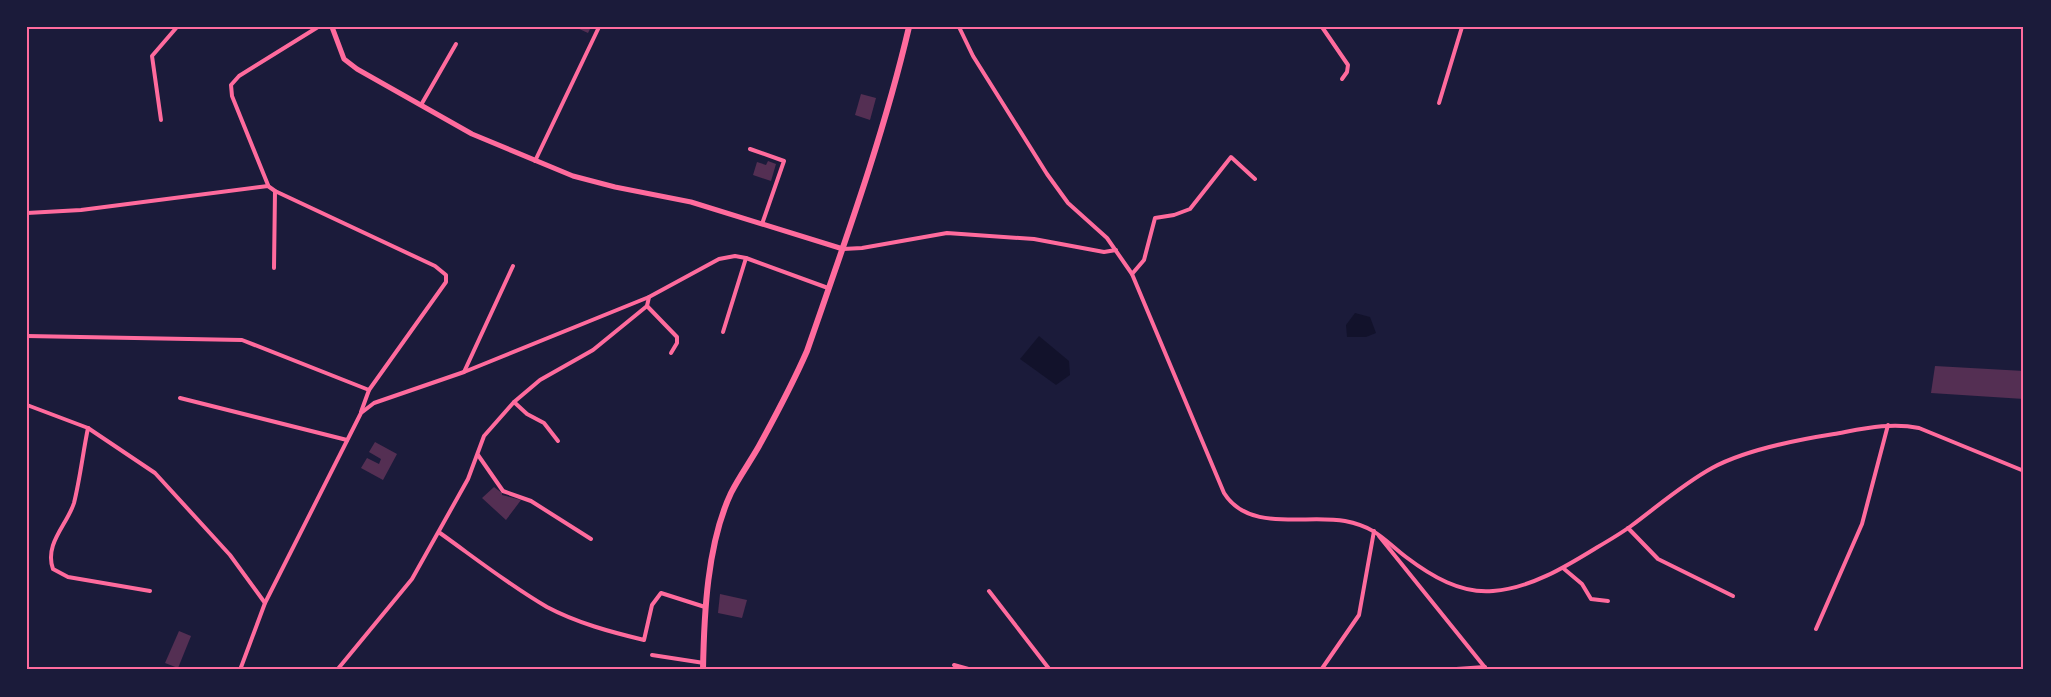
<svg xmlns="http://www.w3.org/2000/svg" width="2051" height="697" font-family="'Archivo Narrow',sans-serif">
	<rect width="100%" height="100%" fill="#1b1b3a"/>
	<g fill="#12122b">
		<polygon points="1355,313 1370,317 1376,333 1366,337 1347,337 1346,325"/>
		<polygon points="1039,336 1069,361 1070,375 1056,385 1020,359"/>
	</g>
	<g fill="#542f53">
		<polygon points="575,27 591,27 588,33"/>
		<polygon points="861,94 876,98 870,120 855,115"/>
		<polygon points="768,161 776,164 771,181 753,175 757,162 766,165"/>
		<polygon points="1935,366 2024,371 2024,399 1931,393"/>
		<polygon points="375,442 397,454 383,480 361,468 367,458 379,464 381,459 369,452"/>
		<polygon points="494,487 502,493 502,495 521,500 506,520 482,498"/>
		<polygon points="720,594 747,600 742,618 718,613"/>
		<polygon points="179,631 191,636 178,668 165,663"/>
	</g>
	<g fill="none" stroke-linecap="round" stroke-linejoin="round">
		<g stroke="#ff6b9d" stroke-width="4">
			<path d="M959,27L973,56L1047,174L1068,203L1107,238L1132,274L1224,493C1249,533 1306,514 1345,521C1376,527 1384,540 1406,557C1431,576 1461,594 1493,591C1531,588 1565,567 1596,548C1608,541 1620,534 1631,526C1658,506 1683,484 1712,468C1745,450 1796,440 1834,434C1862,429 1890,422 1919,428L2024,471"/>
			<polyline points="1322,27 1348,65 1347,72 1342,79"/>
			<polyline points="1439,103 1462,27"/>
			<polyline points="421,105 456,44"/>
			<polyline points="161,120 152,56 177,27"/>
			<polyline points="750,149 784,161 762,224"/>
			<polyline points="535,161 599,27"/>
			<polyline points="268,185 232,96 231,85 239,76 318,27"/>
			<polyline points="27,213 81,210 268,186 275,191 435,266 446,275 446,282 369,390 361,412"/>
			<polyline points="843,249 862,248 947,233 1034,239 1104,252 1116,250"/>
			<polyline points="274,268 275,191"/>
			<polyline points="1132,274 1144,260 1155,218 1174,215 1190,209 1231,157 1255,179"/>
			<polyline points="647,306 677,337 677,343 671,353"/>
			<polyline points="723,332 746,258"/>
			<polyline points="27,336 242,340 369,390"/>
			<polyline points="464,372 513,266"/>
			<polyline points="180,398 347,440"/>
			<polyline points="514,402 527,414 544,423 558,441"/>
			<polyline points="27,405 88,428 155,473 230,555 265,603"/>
			<path d="M88,428C83,452 80,479 74,503C67,525 44,544 53,569L68,577L150,591"/>
			<polyline points="478,455 503,491 531,501 591,539"/>
			<polyline points="1628,528 1658,559 1733,596"/>
			<path d="M440,533C475,558 509,585 547,607C577,623 611,632 644,640L652,605L661,593L705,607"/>
			<polyline points="1379,536 1487,670"/>
			<polyline points="1563,568 1582,584 1591,599 1608,601"/>
			<polyline points="989,591 1050,670"/>
			<polyline points="1816,629 1862,524 1888,425"/>
			<polyline points="652,655 704,663"/>
			<polyline points="954,665 972,670"/>
			<polyline points="240,670 265,603 361,413 374,403 464,372 649,297 719,259 735,256 746,258 828,288"/>
			<polyline points="337,670 412,579 468,479 484,436 514,402 540,380 593,350 647,306 649,297"/>
			<polyline points="1321,670 1359,615 1374,531"/>
			<polyline points="1442,670 1485,667"/>
		</g>
		<polyline stroke="#ff6b9d" stroke-width="5" points="332,27 344,59 357,69 472,134 573,176 615,187 691,202 843,249"/>
		<path stroke="#ff6b9d" stroke-width="6" d="M703,670C704,615 707,544 731,493C739,477 750,462 759,446C776,415 793,383 807,351C844,244 883,138 909,27"/>
	</g>
	<rect width="2051" height="697" fill="none" stroke="#1b1b3a" stroke-width="57"/>
	<rect x="28" y="28" width="1994" height="640" fill="none" stroke="#ff6b9d" stroke-width="2"/>
</svg>
